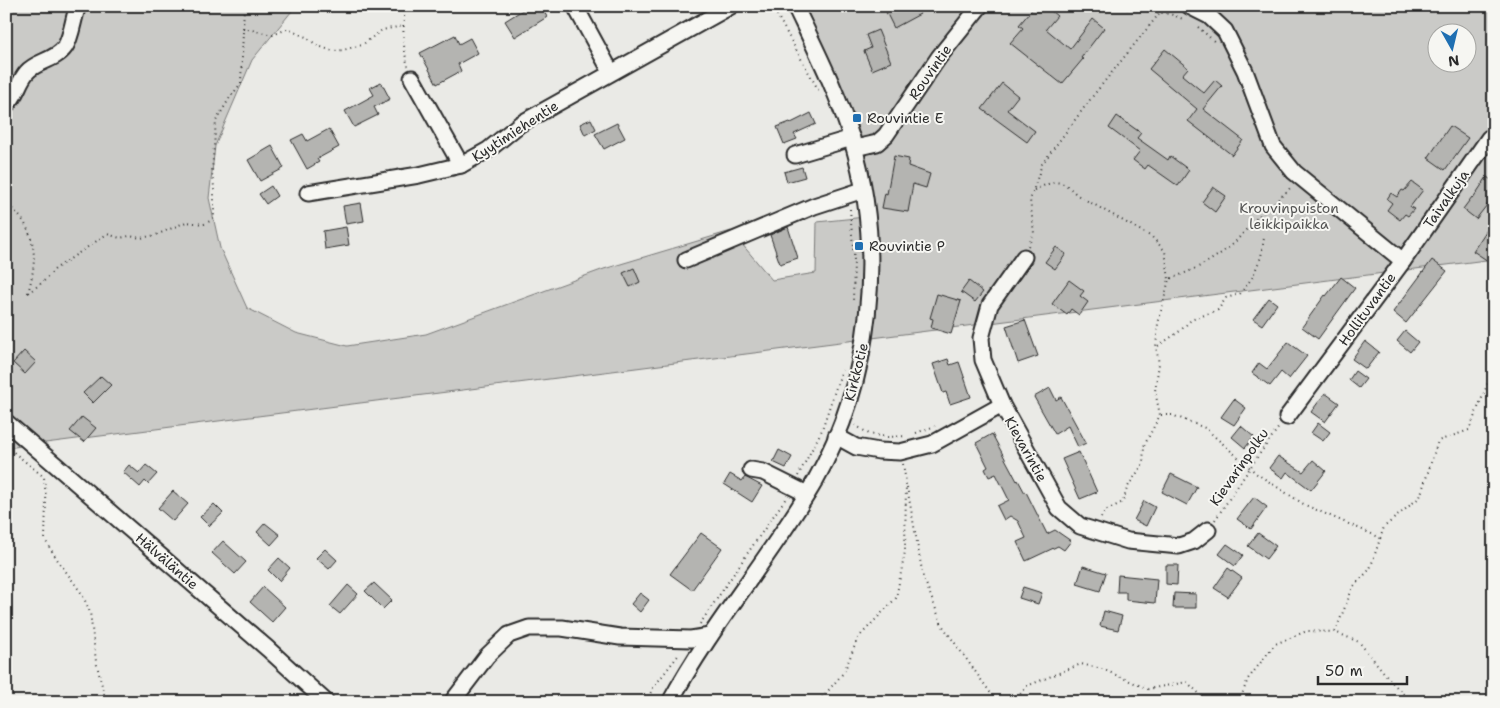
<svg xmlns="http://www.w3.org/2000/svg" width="1500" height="708" font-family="'Shantell Sans',sans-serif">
	<rect width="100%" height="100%" fill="#eaeae6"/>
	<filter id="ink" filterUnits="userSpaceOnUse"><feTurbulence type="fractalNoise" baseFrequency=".02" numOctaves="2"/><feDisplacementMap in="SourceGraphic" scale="10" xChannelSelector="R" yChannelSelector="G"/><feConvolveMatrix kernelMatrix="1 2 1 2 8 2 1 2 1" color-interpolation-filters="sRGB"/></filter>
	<g filter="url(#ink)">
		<path fill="#cacac7" stroke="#7a7a79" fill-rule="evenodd" d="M6,6H296L252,60L215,146L209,198L220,248L247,308L296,333L347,346L426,334L604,269L731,231L772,280L816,273L817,222L875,216L867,163L855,117L801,6H1494V259L6,448ZM1438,32H1468V62H1438Z"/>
		<g fill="#b4b4b1" stroke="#2b2b2b">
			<polygon points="529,6 541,6 547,17 515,37 505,21"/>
			<polygon points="898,6 916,6 920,14 894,28 886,12"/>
			<polygon points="1035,6 1045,6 1057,16 1046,29 1070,49 1093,19 1104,28 1081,58 1083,59 1062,84 1010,43 1023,28 1019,25"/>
			<polygon points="878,30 891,62 872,70 864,51 871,48 866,35"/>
			<polygon points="455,35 459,44 470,38 478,53 458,64 461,71 437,84 420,53"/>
			<polygon points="1165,49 1188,68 1182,75 1204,93 1215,80 1222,86 1203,109 1243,140 1232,155 1188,121 1197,109 1149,69"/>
			<polygon points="381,82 390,99 374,107 378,115 354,127 345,111 374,95 370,88"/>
			<polygon points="1002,83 1018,96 1007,110 1035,131 1027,142 982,109"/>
			<polygon points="811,113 816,124 794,134 797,139 784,144 777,127 790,122 791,123"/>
			<polygon points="1117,116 1141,133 1137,138 1168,160 1170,156 1189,170 1178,186 1148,165 1145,169 1133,160 1140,151 1109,128"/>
			<polygon points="591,119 596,129 585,135 580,124"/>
			<polygon points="617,123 625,138 604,149 595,134"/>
			<polygon points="1450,126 1468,138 1445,170 1428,158"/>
			<polygon points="329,129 339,147 317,159 319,162 307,169 291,140 303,134 307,141"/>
			<polygon points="272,146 284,168 260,181 248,160"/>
			<polygon points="894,156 909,159 908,166 930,174 926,188 913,184 908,212 882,208 885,193 887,194"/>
			<polygon points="802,167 805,177 787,182 784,172"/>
			<polygon points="1487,177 1494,182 1494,196 1476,219 1463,209 1472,197 1473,198"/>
			<polygon points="1412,182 1423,190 1410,207 1414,209 1408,216 1405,214 1400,220 1387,210 1392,203 1387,199 1391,193 1397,197 1402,190 1404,191"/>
			<polygon points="271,186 277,196 266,204 259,194"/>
			<polygon points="1213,187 1226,196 1215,212 1202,202"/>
			<polygon points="361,203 364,221 346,224 343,206"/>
			<polygon points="1494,219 1494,252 1488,261 1473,251"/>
			<polygon points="346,227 349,245 325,249 323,231"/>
			<polygon points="788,227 798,258 780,264 770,235"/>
			<polygon points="1056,247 1066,254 1055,269 1045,262"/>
			<polygon points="1432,260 1447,271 1406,323 1393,312"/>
			<polygon points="634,268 640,282 630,287 623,273"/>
			<polygon points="1341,277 1355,288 1318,339 1302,327 1325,295 1326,296"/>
			<polygon points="1069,280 1084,291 1080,296 1088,302 1079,315 1071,309 1067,315 1052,304"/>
			<polygon points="969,281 983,292 975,302 961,292"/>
			<polygon points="937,294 961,301 951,334 931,328 933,319 930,318"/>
			<polygon points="1269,298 1277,304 1262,325 1253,319"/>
			<polygon points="1025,320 1038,356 1018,363 1006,326"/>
			<polygon points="1405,331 1418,342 1410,352 1397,341"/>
			<polygon points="1365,341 1379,352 1366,369 1352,359"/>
			<polygon points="1288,342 1307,356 1289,379 1281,372 1270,386 1252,373 1259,363 1267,369"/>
			<polygon points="24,351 36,362 25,374 13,363"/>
			<polygon points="948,359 950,365 959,362 971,397 950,404 946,392 943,393 933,364"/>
			<polygon points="1355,371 1366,379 1359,388 1349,380"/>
			<polygon points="101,376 111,385 93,403 83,393"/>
			<polygon points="1050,388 1056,400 1061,397 1086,443 1078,447 1068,426 1055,434 1034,397"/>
			<polygon points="1325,393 1339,403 1325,422 1311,412"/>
			<polygon points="1234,399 1246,408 1234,425 1221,417"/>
			<polygon points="82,417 96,428 84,442 70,431"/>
			<polygon points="1318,423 1330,432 1323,441 1311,433"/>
			<polygon points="1241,426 1254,437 1245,448 1232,437"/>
			<polygon points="992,434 1017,481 1018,480 1025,493 1026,492 1047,534 1055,530 1071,541 1064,550 1058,546 1026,561 1017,542 1026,538 1018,521 1010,516 1004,520 997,506 1009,500 996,474 989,477 985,469 988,467 976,443"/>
			<polygon points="779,450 792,457 786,468 773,462"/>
			<polygon points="1079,452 1097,492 1080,499 1062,459"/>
			<polygon points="1278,456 1303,472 1313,460 1326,471 1311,490 1287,472 1283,478 1269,468"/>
			<polygon points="129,465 139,473 146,465 157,474 148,484 145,481 140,487 123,472"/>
			<polygon points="730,474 742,481 745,477 762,486 752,502 724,484"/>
			<polygon points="1171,474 1197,487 1187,505 1162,492"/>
			<polygon points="173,491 188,504 173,521 158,508"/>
			<polygon points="1254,497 1267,507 1251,529 1237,519"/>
			<polygon points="1144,501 1155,507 1146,526 1134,520"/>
			<polygon points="214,504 223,513 209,526 200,517"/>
			<polygon points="265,523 280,535 271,545 257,532"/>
			<polygon points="701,533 722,548 692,590 670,574"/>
			<polygon points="1258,533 1276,546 1266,559 1248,546"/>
			<polygon points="223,541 246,562 235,574 212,553"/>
			<polygon points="1227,544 1243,555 1235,566 1219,554"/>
			<polygon points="325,549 337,560 329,569 316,558"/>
			<polygon points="279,558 290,568 279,581 268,570"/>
			<polygon points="1166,565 1178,565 1177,585 1166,584"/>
			<polygon points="1083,566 1106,573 1100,591 1077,584"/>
			<polygon points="1228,568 1242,578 1228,597 1214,588"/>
			<polygon points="1118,575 1157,579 1155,603 1126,600 1126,592 1117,592"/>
			<polygon points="374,583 392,600 383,609 365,591"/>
			<polygon points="348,585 358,594 340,614 330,606"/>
			<polygon points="263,587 285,607 272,622 250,602"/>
			<polygon points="1023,587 1042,593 1038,604 1019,598"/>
			<polygon points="640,593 649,600 640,612 631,604"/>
			<polygon points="1174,593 1196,594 1196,608 1173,608"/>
			<polygon points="1104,611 1122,616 1118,630 1100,626"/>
		</g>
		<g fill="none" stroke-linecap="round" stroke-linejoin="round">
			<g stroke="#2b2b2b" stroke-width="19">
				<g id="minor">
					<polyline points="575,6 611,72"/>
					<polyline points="1189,6 1209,16 1225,31 1245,71 1273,146 1294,172 1403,261 1287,417"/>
					<polyline points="412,78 461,165"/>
					<path d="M6,105C17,96 18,82 27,72C36,61 55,61 65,47C72,36 73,18 78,6"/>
					<polyline points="855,148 877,143 886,135 939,57 980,6"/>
					<polyline points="795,155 852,138"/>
					<polyline points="308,193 419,175 461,165 488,150 520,124 731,6"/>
					<polyline points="1024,257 990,305 981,338 983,360 1002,405 1059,508 1080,526 1128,541 1179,546 1194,541 1208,530"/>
					<polyline points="686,260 814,206 863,190"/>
					<polyline points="1403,261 1489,138"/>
					<polyline points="6,422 268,649 326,702"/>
					<polyline points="836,436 856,447 879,451 900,452 932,444 1002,405"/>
					<polyline points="751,470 763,472 807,494"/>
					<polyline points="452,702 487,656 509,635 529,628 562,628 620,637 691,639 710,636"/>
					<path d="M670,702C712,624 771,557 815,481C872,380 885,251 852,140C838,93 816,50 795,6"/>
				</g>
			</g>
			<g stroke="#2b2b2b" stroke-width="2" stroke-dasharray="1 4" stroke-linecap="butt">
				<path d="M405,6C403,26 402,46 408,66"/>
				<polyline points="772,6 820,93"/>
				<polyline points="1107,6 1170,14 1183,19"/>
				<polyline points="1198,27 1215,42"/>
				<polyline points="243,28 273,35 287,29 306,37 318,46 333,51 343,50 362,45 382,30 403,26"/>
				<path d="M1034,190C1054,181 1060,177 1077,195L1152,237L1165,251L1169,279"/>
				<path d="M6,201C11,209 19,214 24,222C38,247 35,267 28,293"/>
				<polyline points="850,209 854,260 853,302"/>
				<polyline points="1028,246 1034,233 1030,200 1042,164 1092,97 1159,14"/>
				<polyline points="28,293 43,282 55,269 107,234 120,238 129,236 141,238 156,235 186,222 204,224 214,219 214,187 212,171 216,121 229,99 241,83 244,6"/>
				<polyline points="1158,346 1180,331 1191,320 1218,310 1226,298 1240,294 1252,278 1261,257 1264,238"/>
				<polyline points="1161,415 1172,415 1205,428 1257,474 1305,505 1381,538"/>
				<polyline points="855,425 869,434 888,437 907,436"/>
				<polyline points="916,433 935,426"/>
				<polyline points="6,446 44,477 46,498 45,540 57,559 82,594 90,612 96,661 106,702"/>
				<polyline points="798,476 821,432 842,370"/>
				<polyline points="907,487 923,576 942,625 997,702"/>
				<path d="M1101,518L1105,511L1123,502L1127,488L1143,464L1144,446L1160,415L1155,391L1159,364L1156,347L1158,324L1169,279C1193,271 1214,260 1233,244C1243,234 1252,222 1262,213C1272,204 1282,197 1291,187"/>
				<polyline points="1215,520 1256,459 1279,427"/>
				<polyline points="700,624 747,554 786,498"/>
				<polyline points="1335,632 1353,587 1370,569 1384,527 1420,497 1438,441 1469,430 1494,368"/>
				<polyline points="646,702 653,688 680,653"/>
				<polyline points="813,702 822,698 844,672 858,638 896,598 905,552 906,482 903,464"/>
				<polyline points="1014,702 1027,686 1081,664 1102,669 1148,689 1187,682 1208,702"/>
				<polyline points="1239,702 1248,679 1275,644 1307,631 1335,632 1359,642 1391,681 1411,702"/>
			</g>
			<use href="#minor" stroke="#f6f6f2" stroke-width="15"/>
		</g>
	</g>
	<g fill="#1f6fb2" stroke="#f6f6f2" stroke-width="2">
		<rect x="852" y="113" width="10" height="10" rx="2.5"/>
		<rect x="854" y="241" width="10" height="10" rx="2.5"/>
	</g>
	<g text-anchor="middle" stroke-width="4" stroke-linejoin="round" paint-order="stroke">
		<g font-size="14" fill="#2b2b2b" stroke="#f6f6f2">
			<text transform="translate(930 72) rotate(-55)" y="5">Rouvintie</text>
			<text transform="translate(515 131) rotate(-33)" y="5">Kyytimiehentie</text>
			<text transform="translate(1446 199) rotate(-55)" y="5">Taivalkuja</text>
			<text transform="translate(1367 309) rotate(-54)" y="5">Hollituvantie</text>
			<text transform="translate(856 372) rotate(-76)" y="5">Kirkkotie</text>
			<text transform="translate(1026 449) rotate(61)" y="5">Kievarintie</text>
			<text transform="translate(1239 467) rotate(-55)" y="5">Kievarinpolku</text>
			<text transform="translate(167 561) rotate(41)" y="5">Hälväläntie</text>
		</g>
		<g font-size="14" fill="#2b2b2b" stroke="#f6f6f2" text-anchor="start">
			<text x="867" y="123">Rouvintie E</text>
			<text x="869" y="251">Rouvintie P</text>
		</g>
		<g font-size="14" fill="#535352" stroke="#f6f6f2">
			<text x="1289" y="213">Krouvinpuiston<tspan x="1289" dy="16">leikkipaikka</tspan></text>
		</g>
	</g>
	<rect width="1500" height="708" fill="none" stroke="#f6f6f2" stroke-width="25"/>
	<rect x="12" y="12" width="1475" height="683" fill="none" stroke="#2b2b2b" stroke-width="2" filter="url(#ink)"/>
	<g transform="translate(1452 48) rotate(172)"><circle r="24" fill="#f6f6f2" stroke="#a5a5a2"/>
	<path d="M0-4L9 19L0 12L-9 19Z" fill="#1f6fb2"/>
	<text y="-8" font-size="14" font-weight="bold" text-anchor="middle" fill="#2b2b2b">N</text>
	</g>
	<path d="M1318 676v8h89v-8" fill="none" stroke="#2b2b2b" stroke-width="2.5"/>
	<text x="1325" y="676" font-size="15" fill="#2b2b2b" stroke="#f6f6f2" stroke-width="4" paint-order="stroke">50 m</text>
</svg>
